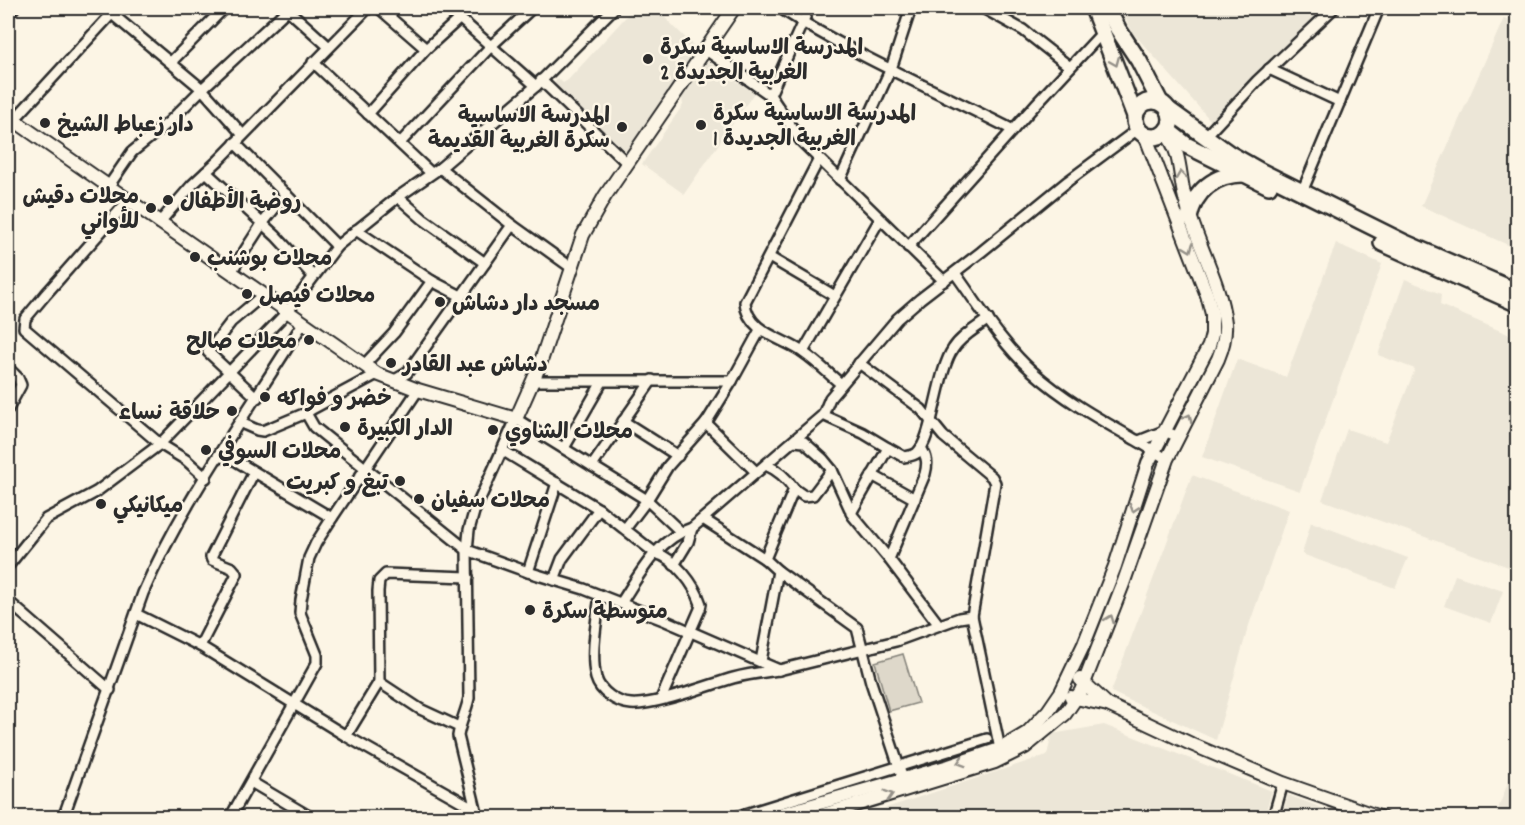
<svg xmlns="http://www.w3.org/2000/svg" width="1525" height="825" font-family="Dekko,'Playpen Sans Arabic',sans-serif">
	<rect width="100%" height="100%" fill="#fcf5e5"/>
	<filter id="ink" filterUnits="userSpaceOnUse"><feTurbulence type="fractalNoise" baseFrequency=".0167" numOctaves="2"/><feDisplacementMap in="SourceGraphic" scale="12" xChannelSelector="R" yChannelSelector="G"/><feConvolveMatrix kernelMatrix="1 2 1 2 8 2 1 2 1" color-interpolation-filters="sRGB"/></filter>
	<g filter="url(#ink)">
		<g fill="#ece6d7">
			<polygon points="634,8 655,8 697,49 684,68 678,68 674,76 676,82 627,153 553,85 558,78 563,83 568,80"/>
			<polygon points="1119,8 1326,8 1250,80 1211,121 1134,34"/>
			<polygon points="1504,18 1517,24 1517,249 1421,206"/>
			<polygon points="708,62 754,93 684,194 642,164 683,105 682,98"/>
			<polygon points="1336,243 1382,264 1300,491 1202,457 1237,359 1286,377"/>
			<polygon points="1405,279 1441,294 1440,305 1517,338 1517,570 1322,500 1347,429 1386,442 1415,369 1378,355"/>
			<polygon points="1192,475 1289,510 1247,631 1216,740 1111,692"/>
			<polygon points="1311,522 1408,558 1395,588 1302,554"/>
			<polygon points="1455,575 1503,591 1491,623 1444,606"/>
			<polygon points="1104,725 1272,791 1264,817 859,817 1047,755 1052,734"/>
			<polygon points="1510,777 1517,780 1517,817 1495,817"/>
			<polygon points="1288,795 1346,817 1282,817"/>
		</g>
		<polygon fill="#ded8ca" stroke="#84827a" stroke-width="1.5" points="903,654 918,703 889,711 875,662"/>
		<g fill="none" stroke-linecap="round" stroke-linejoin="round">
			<g stroke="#2b2b2b" stroke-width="14">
				<g id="minor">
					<polyline points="286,8 329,47"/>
					<polyline points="379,8 426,49"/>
					<polyline points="448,8 536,86"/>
					<path d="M780,8C853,55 935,90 1013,130"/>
					<polyline points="809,8 770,95 801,141 944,281"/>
					<polyline points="983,8 1023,30 1070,67"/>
					<polyline points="8,13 14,8"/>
					<polyline points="112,14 202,89 243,135"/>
					<polyline points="706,50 770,95"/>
					<polyline points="171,62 224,8"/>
					<polyline points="313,62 431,173"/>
					<polyline points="1269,69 1340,102"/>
					<polyline points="541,80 627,163"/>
					<polyline points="368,114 426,49 460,18"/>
					<polyline points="14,120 117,8"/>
					<polyline points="1206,136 1257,81 1334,8"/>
					<polyline points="235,143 337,246"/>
					<polyline points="400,143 492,45 532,8"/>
					<path d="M819,159L745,302C747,333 784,338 804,353C817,362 829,374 841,384"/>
					<polyline points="440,168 512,225 572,268"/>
					<polyline points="206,172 276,236 313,276"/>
					<polyline points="840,180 892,66 911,8"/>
					<polyline points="108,187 132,152 169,122 202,89 288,9"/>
					<polyline points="1302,192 1379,8"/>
					<polyline points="398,197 423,219 485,263"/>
					<polyline points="128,201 46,294 25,319 24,328 160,444 186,460 206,478"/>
					<polyline points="159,223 192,185 219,160 368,8"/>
					<polyline points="356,230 432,281 461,296"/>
					<polyline points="908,247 1036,104 1102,33"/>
					<polyline points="769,257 835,296"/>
					<polyline points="231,272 262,224 286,194"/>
					<path d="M955,273C979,306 1001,343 1032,371C1063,399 1099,419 1136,440C1147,446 1156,453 1167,459"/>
					<polyline points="803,352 880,219"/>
					<polyline points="859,363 921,409 943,436 992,477 995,483 972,616"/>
					<polyline points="364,365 394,333 432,281"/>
					<polyline points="8,368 18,378 21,385 8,409"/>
					<polyline points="377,374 312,409 306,413 314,427 467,550 528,572 584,589 666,621 779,670 896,641 959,618 972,616 1000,749"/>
					<polyline points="393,381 407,373 512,225"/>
					<polyline points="533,381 732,381 706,423 668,466 647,500 625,529"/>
					<polyline points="732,381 760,330"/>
					<polyline points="257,398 208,352 231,322 263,295"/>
					<polyline points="823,415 863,433 888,448 851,513"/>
					<polyline points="623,421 678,456"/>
					<polyline points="241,423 257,430 263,431 306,413"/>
					<polyline points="706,423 756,472"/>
					<polyline points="794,441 804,442 823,459 832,470 853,516 889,559 939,625"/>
					<polyline points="1139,441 1164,431 1179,437"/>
					<polyline points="564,448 602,382"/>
					<path d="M888,448L904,457C908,456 913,456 917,453C933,439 937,372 953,349C961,336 977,328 988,319"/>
					<path d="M502,450L599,509L655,553C675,558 695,585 701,604L700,609L661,699"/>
					<polyline points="219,457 231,458 332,518"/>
					<polyline points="592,466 652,380"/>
					<polyline points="872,475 915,499"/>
					<polyline points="794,489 804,496 813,495 832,470"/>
					<polyline points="703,519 765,559"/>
					<path d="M889,559L925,474C928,463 927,457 921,448"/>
					<polyline points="674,565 688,542 692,528"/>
					<polyline points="8,566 46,519 96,492 160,444 287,312 337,246 398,197 440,168 536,86 614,8"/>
					<polyline points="778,571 857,628 871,682 903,779"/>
					<polyline points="528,572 557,483"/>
					<polyline points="554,580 562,559 599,509"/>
					<path d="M600,595C597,619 590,655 596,678C600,692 617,703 631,704C654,706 709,685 733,678C748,674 764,672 779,670"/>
					<polyline points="8,601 110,690"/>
					<path d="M621,603C640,574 657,539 692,528L823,415L830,398L897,319L920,299L981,252L1068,181L1138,129"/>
					<polyline points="136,614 200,646 346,736 475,809"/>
					<polyline points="200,646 237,574 232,568 212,560 211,557 254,472"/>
					<path d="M761,661L778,571L765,559L794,489C786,477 778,470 766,465"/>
					<polyline points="379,682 420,709 459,727"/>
					<polyline points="346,736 379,682 378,591 379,581 386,574 468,577"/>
					<polyline points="251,782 312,818"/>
					<path d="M63,818L143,593C185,497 249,411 303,323"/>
					<polyline points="230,818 317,663 317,655 300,613 301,600 309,558 316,543 332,518 418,390"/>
					<path d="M478,818L458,736C460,723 466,712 469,698L467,550L469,530L474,512L516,419L647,500L681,532"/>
					<polyline points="733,818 987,739"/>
					<polyline points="1273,818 1283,783"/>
				</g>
			</g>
			<g stroke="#2b2b2b" stroke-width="16">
				<g id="tertiary">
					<polyline points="8,116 377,374 418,390 516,419 539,367 583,235 605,196 734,8"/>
					<polyline points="1080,679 1108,705"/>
					<polyline points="1071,697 1108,705 1191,744 1283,783 1382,818"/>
					<polyline points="767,818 949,766 1000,749 1027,733 1048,711 1061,692 1084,644 1115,566 1148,463 1209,346 1212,334 1212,314 1207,295 1145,135"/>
					<path d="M813,818L995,762L1025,747L1065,714L1081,691L1088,673L1123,584L1167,459L1218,359C1223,347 1226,336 1225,323C1220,278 1193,238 1184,194C1179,173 1181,150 1165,133"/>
				</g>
			</g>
			<g stroke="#2b2b2b" stroke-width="20">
				<g id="primary">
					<polyline points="1093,8 1135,116"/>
					<polyline points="1107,8 1118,29 1139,61 1160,102"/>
					<circle cx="1153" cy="119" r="18"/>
					<polyline points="1169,110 1230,154 1260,171 1405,243 1518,292"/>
					<polyline points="1167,130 1186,145 1269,186"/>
					<path d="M1189,218C1194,191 1215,174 1243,174"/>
					<polyline points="1382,243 1518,304"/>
				</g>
			</g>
			<use href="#minor" stroke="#fcf5e5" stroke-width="9"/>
			<use href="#tertiary" stroke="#fcf5e5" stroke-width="12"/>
			<use href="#primary" stroke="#fcf5e5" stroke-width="15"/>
		</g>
		<defs><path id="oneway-chevron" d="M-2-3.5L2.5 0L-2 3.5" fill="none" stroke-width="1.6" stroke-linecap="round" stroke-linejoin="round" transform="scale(1.5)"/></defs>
		<g stroke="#949088">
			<use href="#oneway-chevron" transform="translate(1115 62) rotate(67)"/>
			<use href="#oneway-chevron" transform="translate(1181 175) rotate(-98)"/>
			<use href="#oneway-chevron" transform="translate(1189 248) rotate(69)"/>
			<use href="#oneway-chevron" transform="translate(1188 418) rotate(-63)"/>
			<use href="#oneway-chevron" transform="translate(1134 508) rotate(108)"/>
			<use href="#oneway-chevron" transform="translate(1110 619) rotate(-69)"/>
			<use href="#oneway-chevron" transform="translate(961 762) rotate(162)"/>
			<use href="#oneway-chevron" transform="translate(889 795) rotate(-17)"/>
		</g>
	</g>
	<g fill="#2b2b2b" stroke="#fcf5e5" stroke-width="2">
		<circle cx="648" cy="59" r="6"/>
		<circle cx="45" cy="123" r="6"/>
		<circle cx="701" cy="125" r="6"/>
		<circle cx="622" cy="127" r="6"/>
		<circle cx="168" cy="200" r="6"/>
		<circle cx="151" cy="208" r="6"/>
		<circle cx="195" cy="257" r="6"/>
		<circle cx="247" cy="294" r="6"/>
		<circle cx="440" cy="302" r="6"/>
		<circle cx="309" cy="340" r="6"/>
		<circle cx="391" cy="363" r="6"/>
		<circle cx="265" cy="397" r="6"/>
		<circle cx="232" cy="411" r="6"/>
		<circle cx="345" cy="427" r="6"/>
		<circle cx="493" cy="430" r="6"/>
		<circle cx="206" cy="450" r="6"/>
		<circle cx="400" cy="481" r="6"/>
		<circle cx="419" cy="499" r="6"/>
		<circle cx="101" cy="504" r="6"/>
		<circle cx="530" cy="610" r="6"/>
	</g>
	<g text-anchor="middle" stroke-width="5" stroke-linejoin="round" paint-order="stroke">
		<g font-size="22" font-weight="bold" fill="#2b2b2b" stroke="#fcf5e5" text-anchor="start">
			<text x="660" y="54">المدرسة الاساسية سكرة<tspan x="660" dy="25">الغربية الجديدة 2</tspan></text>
			<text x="713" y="120">المدرسة الاساسية سكرة<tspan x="713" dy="25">الغربية الجديدة 1</tspan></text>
			<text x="610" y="122" text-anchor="end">المدرسة الاساسية<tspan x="610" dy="25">سكرة الغربية القديمة</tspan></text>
			<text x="57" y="131">دار زعباط الشيخ</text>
			<text x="139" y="203" text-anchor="end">محلات دقيش<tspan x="139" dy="25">للأواني</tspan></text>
			<text x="180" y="208">روضة الأطفال</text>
			<text x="207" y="265">محلات بوشنب</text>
			<text x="259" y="302">محلات فيصل</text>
			<text x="452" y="310">مسجد دار دشاش</text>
			<text x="297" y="348" text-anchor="end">محلات صالح</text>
			<text x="403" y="371">دشاش عبد القادر</text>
			<text x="277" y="405">خضر و فواكه</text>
			<text x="220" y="419" text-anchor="end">حلاقة نساء</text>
			<text x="357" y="435">الدار الكبيرة</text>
			<text x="505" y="438">محلات الشاوي</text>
			<text x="218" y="458">محلات السوفي</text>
			<text x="388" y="489" text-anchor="end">تبغ و كبريت</text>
			<text x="431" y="507">محلات سفيان</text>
			<text x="113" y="512">ميكانيكي</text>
			<text x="542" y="618">متوسطة سكرة</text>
		</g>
	</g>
	<rect width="1525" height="825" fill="none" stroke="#fcf5e5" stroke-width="30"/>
	<rect x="15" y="15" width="1495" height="795" fill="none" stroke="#2b2b2b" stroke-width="2" filter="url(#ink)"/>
</svg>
